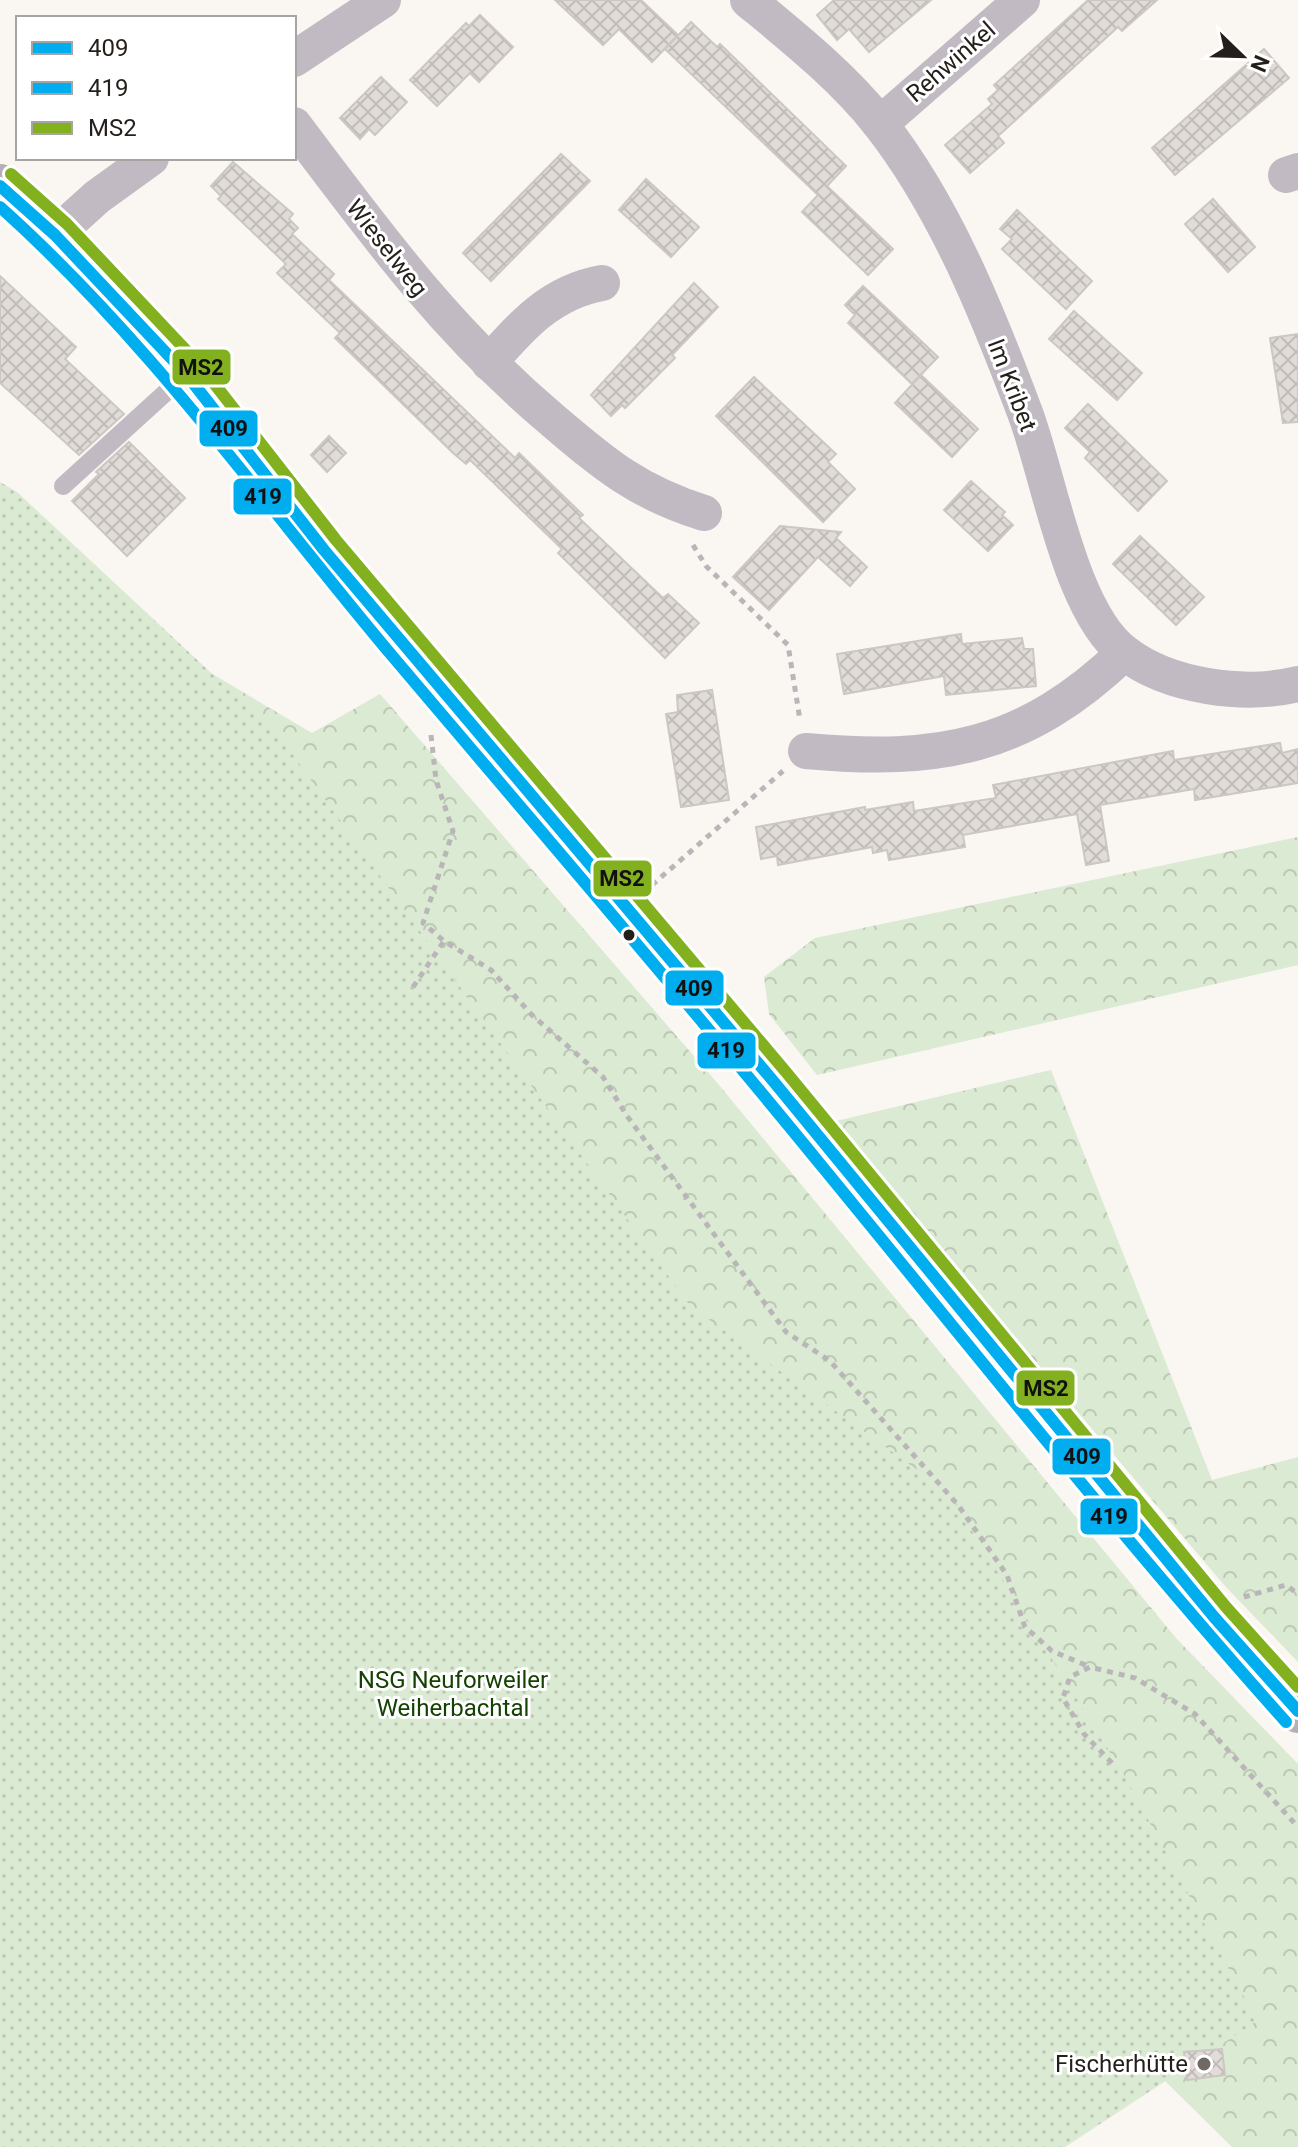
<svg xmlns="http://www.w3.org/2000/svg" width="1298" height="2147" font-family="Roboto,sans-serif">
	<defs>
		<pattern id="forest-crowns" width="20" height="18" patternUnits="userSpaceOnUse" patternTransform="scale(2)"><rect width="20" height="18" fill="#dbead2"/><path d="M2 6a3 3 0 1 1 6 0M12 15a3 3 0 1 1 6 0" fill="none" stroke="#bcc8b4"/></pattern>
		<pattern id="park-dots" width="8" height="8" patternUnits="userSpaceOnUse" patternTransform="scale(2)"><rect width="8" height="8" fill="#dbead2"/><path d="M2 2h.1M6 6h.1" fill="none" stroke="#bcc8b4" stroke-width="1.8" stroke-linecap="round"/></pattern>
		<pattern id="building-cross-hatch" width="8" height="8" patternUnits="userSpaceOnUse" patternTransform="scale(2)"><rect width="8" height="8" fill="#e1dcd8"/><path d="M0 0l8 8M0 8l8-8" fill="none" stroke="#c1bcb9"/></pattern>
	</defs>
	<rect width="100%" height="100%" fill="#faf6f2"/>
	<g fill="url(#forest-crowns)">
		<polygon points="99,607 312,733 380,694 719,1085 1176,1638 1298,1764 1298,2147 1232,2147 1163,2079 759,1441"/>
		<polygon points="1298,837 1298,965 817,1075 769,1014 764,977 815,938"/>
		<polygon points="1051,1070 1212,1480 1298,1457 1298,1662 1225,1586 832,1122"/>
	</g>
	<polygon fill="url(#park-dots)" points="0,482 17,492 280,737 690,1306 948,1492 1124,1775 1257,2021 1065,2147 0,2147"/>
	<g fill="url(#building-cross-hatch)" stroke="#cbc7c3" stroke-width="2">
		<polygon points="555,0 641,0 678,35 652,62 619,29 603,45"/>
		<polygon points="834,0 931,0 869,52 849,29 837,40 817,15"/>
		<polygon points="1088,0 1157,0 1122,31 1118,27 998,136 1004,143 970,173 945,145 992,104 988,99 998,90 994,85"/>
		<polygon points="480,15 513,47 479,82 470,73 437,106 410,80 466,23 469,26"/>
		<polygon points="691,22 717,47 720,44 846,166 827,186 893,249 868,275 802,212 818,195 665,49"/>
		<polygon points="1264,49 1289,78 1175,175 1152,148"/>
		<polygon points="381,77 407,102 375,135 369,129 360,139 340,118"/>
		<polygon points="561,154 590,181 491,281 463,253"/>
		<polygon points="233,162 293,214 289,219 298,228 292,234 334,274 329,280 515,458 519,453 583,515 579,518 663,598 668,594 699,623 665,658 558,553 562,549 470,460 466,464 453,453 335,338 340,333 277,273 286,264 218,199 221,196 211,186"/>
		<polygon points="646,179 699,227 671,257 619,210"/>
		<polygon points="1213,199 1255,247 1228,272 1185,224"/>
		<polygon points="1017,210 1092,281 1066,309 1002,249 1012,239 1000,229"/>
		<polygon points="0,276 76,347 65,359 124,414 79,455 0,383"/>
		<polygon points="694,283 718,307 672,355 675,358 625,408 622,405 611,416 591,395"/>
		<polygon points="863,286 938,357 912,384 848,323 855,315 845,305"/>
		<polygon points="1074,311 1142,373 1117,400 1049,339"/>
		<polygon points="1298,334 1298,422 1283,423 1270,338"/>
		<polygon points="921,375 978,429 952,457 895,403"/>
		<polygon points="754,377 836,454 828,462 855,489 823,522 716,416"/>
		<polygon points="1088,404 1167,481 1138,511 1085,458 1090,452 1065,428"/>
		<polygon points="329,436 346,453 327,472 311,455"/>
		<polygon points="129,442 185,498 127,556 72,501 99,474 96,472"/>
		<polygon points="971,481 1005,512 1002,515 1013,525 988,551 944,510"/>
		<polygon points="780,526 841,532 836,538 867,567 850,586 818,557 769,610 733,577"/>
		<polygon points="1140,536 1204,597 1176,625 1113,564"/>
		<polygon points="961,634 962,644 1022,638 1024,649 1033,649 1036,686 946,695 944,676 844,694 837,654"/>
		<polygon points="712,690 729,800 681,807 666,714 678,712 677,695"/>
		<polygon points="1280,743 1282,753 1298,749 1298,783 1195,800 1194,789 1100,805 1109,861 1086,865 1077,814 963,835 965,847 889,860 887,850 873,853 872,847 778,865 777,856 761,859 756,827 865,807 865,810 913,802 914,811 996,798 993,785 1173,751 1174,760"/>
		<polygon points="1222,2049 1225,2075 1187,2080 1184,2052"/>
	</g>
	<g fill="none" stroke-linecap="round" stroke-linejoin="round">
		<g stroke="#bab5b9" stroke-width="5" stroke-dasharray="6 6" stroke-linecap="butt">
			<polyline points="693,545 706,566 788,645 800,720"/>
			<polyline points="431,735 436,780 453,831 423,923 444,941 491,970 532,1015 603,1077 627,1116 786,1332 830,1361 958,1505 1007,1575 1025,1627 1052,1651 1090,1667"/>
			<polyline points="652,885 783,771"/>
			<polyline points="413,987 444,941"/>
			<polyline points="1244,1597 1286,1585 1298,1594"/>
			<polyline points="1112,1763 1084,1734 1063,1698 1070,1677 1090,1667 1135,1678 1195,1714 1298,1827"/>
		</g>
		<polyline stroke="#c1bac3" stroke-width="18" points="63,486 186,374"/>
		<g stroke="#c1bac3" stroke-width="36">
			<path d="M748,0C794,38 843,77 880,124C945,207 987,312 1024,410C1049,474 1069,611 1125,653C1169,687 1245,697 1298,684"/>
			<polyline points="294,59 383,0"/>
			<polyline points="880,124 1022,0"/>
			<path d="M294,125C376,234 445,329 550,418C603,463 636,492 704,513"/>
			<polyline points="1286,175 1298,171"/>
			<polyline points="55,235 97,197 151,158"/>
			<path d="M489,363C521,326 551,292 602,283"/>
			<path d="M806,751C939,763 1025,748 1124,653"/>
		</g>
		<polyline stroke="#b6afb8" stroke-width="44" points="0,186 55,235 186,374 324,550 774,1082 1214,1617 1298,1711"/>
		<g stroke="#fff" stroke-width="18">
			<polyline id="bus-1" points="0,186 55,235 186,374 324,550 774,1082 1214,1617 1298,1711"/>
		</g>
		<g stroke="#fff" stroke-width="18">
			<path id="bus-2" d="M0,207C150,341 265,505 394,658C538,828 684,997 825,1170C977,1355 1126,1543 1286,1722"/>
		</g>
		<g stroke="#fff" stroke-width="18">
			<polyline id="bus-3" points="11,174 67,224 199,364 336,540 786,1072 1226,1607 1298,1687"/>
		</g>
		<use href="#bus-1" stroke="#00adef" stroke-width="12"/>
		<use href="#bus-2" stroke="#00adef" stroke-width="12"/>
		<use href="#bus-3" stroke="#82b01f" stroke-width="12"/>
	</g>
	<circle fill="#241f1b" stroke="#fff" stroke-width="3" cx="629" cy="935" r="7"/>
	<circle fill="#6f6a66" stroke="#fff" stroke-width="3" cx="1204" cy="2064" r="8"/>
	<g text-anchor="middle" stroke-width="6" stroke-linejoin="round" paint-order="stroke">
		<g font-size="24" fill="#241f1b" stroke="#fff">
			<text transform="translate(951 62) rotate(-41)" y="8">Rehwinkel</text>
			<text transform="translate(387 248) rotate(52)" y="8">Wieselweg</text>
			<text transform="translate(1012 385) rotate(69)" y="8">Im Kribet</text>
		</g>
		<g font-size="24" fill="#144202" stroke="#fff">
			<text x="453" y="1688">NSG Neuforweiler<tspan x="453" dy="28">Weiherbachtal</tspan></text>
		</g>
		<g font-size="24" fill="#241f1b" stroke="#fff" text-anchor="end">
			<text x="1188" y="2072">Fischerhütte</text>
		</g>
	</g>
	<g stroke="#fff" stroke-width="3">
		<rect x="171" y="348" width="61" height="38" rx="8" fill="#82b01f"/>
		<rect x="198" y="409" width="61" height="39" rx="8" fill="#00adef"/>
		<rect x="232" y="477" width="61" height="39" rx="8" fill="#00adef"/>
		<rect x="592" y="859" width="61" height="39" rx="8" fill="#82b01f"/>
		<rect x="664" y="969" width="61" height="38" rx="8" fill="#00adef"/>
		<rect x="696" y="1031" width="61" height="39" rx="8" fill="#00adef"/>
		<rect x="1015" y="1369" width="61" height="38" rx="8" fill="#82b01f"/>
		<rect x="1051" y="1437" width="61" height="39" rx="8" fill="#00adef"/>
		<rect x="1079" y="1497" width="60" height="39" rx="8" fill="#00adef"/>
	</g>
	<g font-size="22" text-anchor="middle" font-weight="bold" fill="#111">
		<text x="201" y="375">MS2</text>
		<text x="229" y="436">409</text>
		<text x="263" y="504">419</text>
		<text x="622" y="886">MS2</text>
		<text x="694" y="996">409</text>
		<text x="726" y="1058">419</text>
		<text x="1046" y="1396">MS2</text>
		<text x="1082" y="1464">409</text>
		<text x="1109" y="1524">419</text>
	</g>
	<rect x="16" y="16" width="280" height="144" fill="#ffffff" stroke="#a7a5a4" stroke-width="2"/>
	<rect x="32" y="42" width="40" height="12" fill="#00adef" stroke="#a7a5a4" stroke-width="2"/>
	<text x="88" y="56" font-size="24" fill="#241f1b">409</text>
	<rect x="32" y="82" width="40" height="12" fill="#00adef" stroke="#a7a5a4" stroke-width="2"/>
	<text x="88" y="96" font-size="24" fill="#241f1b">419</text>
	<rect x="32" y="122" width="40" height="12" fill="#82b01f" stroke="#a7a5a4" stroke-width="2"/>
	<text x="88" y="136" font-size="24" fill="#241f1b">MS2</text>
	<g transform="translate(1242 56) rotate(113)" stroke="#ffffff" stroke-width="6" paint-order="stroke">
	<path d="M0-6L14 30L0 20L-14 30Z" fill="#241f1b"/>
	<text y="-12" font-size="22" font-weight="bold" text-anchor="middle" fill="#241f1b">N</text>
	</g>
</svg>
